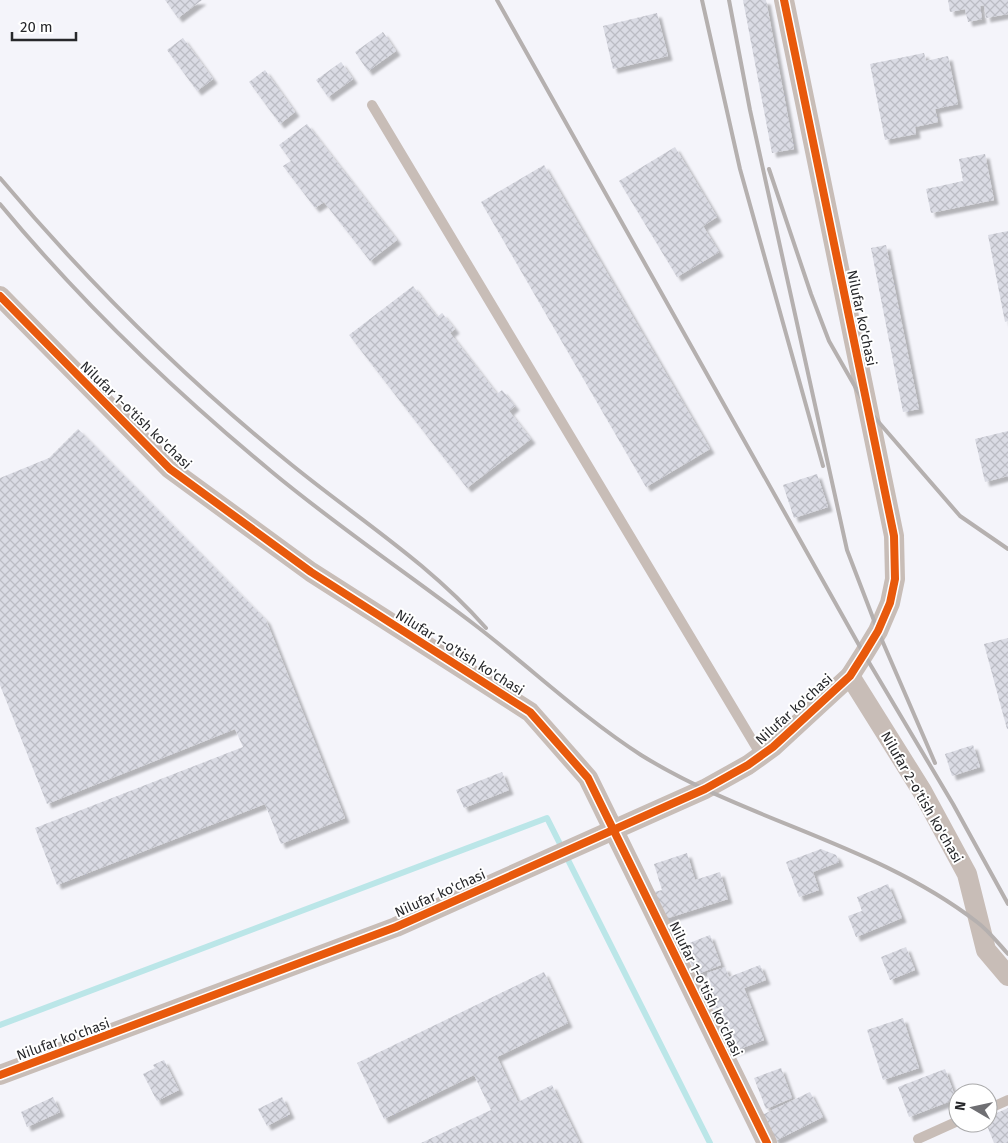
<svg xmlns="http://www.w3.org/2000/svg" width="1008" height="1143" font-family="'Fira Sans',sans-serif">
	<defs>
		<pattern id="building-cross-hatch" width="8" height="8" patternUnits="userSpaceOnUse" patternTransform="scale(1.25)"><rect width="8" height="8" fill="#dadbe4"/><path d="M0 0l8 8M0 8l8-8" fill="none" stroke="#bbbcc4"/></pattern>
		<filter id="shadow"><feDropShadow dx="4.5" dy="4.5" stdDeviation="1" flood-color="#0004"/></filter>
	</defs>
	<rect width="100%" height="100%" fill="#f4f4fa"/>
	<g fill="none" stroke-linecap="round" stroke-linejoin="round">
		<polyline stroke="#bbe6e8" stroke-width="6" points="0,1025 547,818 710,1143"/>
	</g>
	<g fill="url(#building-cross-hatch)" filter="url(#shadow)">
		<polygon points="165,0 202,0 178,18"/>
		<polygon points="743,0 766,0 794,149 772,153"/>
		<polygon points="948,0 1008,0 1008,14 986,18 984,5 980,6 982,19 968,22 965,9 950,12"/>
		<polygon points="657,13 668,56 613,69 603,26"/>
		<polygon points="383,32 396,51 368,71 355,52"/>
		<polygon points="183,38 213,79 197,91 167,50"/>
		<polygon points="924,53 926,61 948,56 958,104 935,109 938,122 915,127 916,134 885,140 870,64"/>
		<polygon points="341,62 353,79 328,97 316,80"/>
		<polygon points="265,70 295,112 280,124 249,82"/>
		<polygon points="307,124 397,240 370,261 324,202 315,208 283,166 291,161 279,145"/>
		<polygon points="675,147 717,217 703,226 719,252 677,277 619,181"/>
		<polygon points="985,154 994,200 931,213 926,189 963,181 959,159"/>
		<polygon points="544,165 710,449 646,487 481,202"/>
		<polygon points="1008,231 1008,321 1005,322 988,235"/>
		<polygon points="886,245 919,409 903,412 871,248"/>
		<polygon points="413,286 437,317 442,313 455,329 450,333 497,394 502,390 515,406 509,411 531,439 467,488 349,335"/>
		<polygon points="78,429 266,620 345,818 281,844 265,804 57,885 35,828 243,747 235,729 47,804 0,685 0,478 49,458"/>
		<polygon points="1008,431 1008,476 985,482 975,439"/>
		<polygon points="817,474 828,507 794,518 783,485"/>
		<polygon points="1008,638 1008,729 1007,729 984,644"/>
		<polygon points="973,745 980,767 952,776 945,754"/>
		<polygon points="502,772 509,790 464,808 456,790"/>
		<polygon points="821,849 836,855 839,862 813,872 819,890 799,897 786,862"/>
		<polygon points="687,853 695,880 720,872 728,899 662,920 654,892 662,890 654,864"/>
		<polygon points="888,884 902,918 856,937 848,916 862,911 857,897"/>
		<polygon points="710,935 721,965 695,975 684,945"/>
		<polygon points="906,947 915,970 890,980 881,957"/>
		<polygon points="760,965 766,980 744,988 764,1040 726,1054 701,988 711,984 707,973 725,967 729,977"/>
		<polygon points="544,972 568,1023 497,1057 518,1102 552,1085 580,1143 421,1143 491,1110 474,1075 384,1119 357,1063"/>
		<polygon points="903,1018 919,1068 883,1080 867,1030"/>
		<polygon points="164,1060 179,1090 157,1101 143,1074 155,1068 153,1065"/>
		<polygon points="781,1068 792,1098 766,1109 754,1078"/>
		<polygon points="945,1069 956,1099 909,1117 898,1087"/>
		<polygon points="810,1092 823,1117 775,1141 762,1115"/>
		<polygon points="53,1097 60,1112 27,1127 21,1112"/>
		<polygon points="282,1097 290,1114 267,1126 258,1109"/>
		<polygon points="1008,1108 1008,1143 994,1143 986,1123 988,1123 988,1117"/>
	</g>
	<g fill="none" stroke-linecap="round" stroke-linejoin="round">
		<g stroke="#c8bdb7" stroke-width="10">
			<polyline points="372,105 761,755"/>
			<polyline points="988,1109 1008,1100"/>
			<polyline points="918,1139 958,1121"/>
		</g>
		<g stroke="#c8bdb7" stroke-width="20">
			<polyline points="0,296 170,469 311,572 530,712 588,778 767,1143"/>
			<polyline points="850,676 922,791 967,874 986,950 1008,976"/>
			<polyline points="0,1075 396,927 705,789 748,765 773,747 850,676 864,654 878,631 890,603 895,579 894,536 784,0"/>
		</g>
		<g stroke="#b5b0af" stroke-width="4">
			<polyline points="497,0 864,654 953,804 1008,904"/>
			<polyline points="702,0 740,169 823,466"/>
			<polyline points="729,0 750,110 847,550 878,631 935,763"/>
			<polyline points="769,169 811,294 829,341 869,411 960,516 1008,549"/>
			<path d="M0,178C87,281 182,376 287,461C355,517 427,561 486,628"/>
			<path d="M0,204C81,302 174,391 272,472C337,526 408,574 475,625C531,668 582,717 641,755C747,821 876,844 977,922C988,930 998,943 1008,954"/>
		</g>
		<g stroke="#fff" stroke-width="11">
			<g id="cycleway">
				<polyline points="0,296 170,469 311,572 530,712 588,778 767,1143"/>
				<polyline points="0,1075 396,927 705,789 748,765 773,747 850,676 864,654 878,631 890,603 895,579 894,536 784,0"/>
			</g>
		</g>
		<use href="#cycleway" stroke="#e8590c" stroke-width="8"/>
	</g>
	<g text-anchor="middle" stroke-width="4" stroke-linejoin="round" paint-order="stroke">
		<g font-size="14" fill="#27282b" stroke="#fff">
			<text transform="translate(862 318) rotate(78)" y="5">Nilufar ko'chasi</text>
			<text transform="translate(136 415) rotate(44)" y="5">Nilufar 1-o'tish ko'chasi</text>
			<text transform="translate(460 652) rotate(32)" y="5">Nilufar 1-o'tish ko'chasi</text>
			<text transform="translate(794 709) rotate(-42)" y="5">Nilufar ko'chasi</text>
			<text transform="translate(922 797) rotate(60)" y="5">Nilufar 2-o'tish ko'chasi</text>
			<text transform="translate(440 893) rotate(-24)" y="5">Nilufar ko'chasi</text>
			<text transform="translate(706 989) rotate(64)" y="5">Nilufar 1-o'tish ko'chasi</text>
			<text transform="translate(63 1039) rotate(-20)" y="5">Nilufar ko'chasi</text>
		</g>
	</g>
	<g transform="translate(973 1108) rotate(279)"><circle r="24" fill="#ffffff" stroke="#a9a9aa"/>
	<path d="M0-4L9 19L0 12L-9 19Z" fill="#6f6f73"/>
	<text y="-8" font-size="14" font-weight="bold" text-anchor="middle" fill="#27282b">N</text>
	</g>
	<path d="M12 32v8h64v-8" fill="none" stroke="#27282b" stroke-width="2.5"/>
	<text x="20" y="32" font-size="15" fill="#27282b" stroke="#ffffff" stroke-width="4" paint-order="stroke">20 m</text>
</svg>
